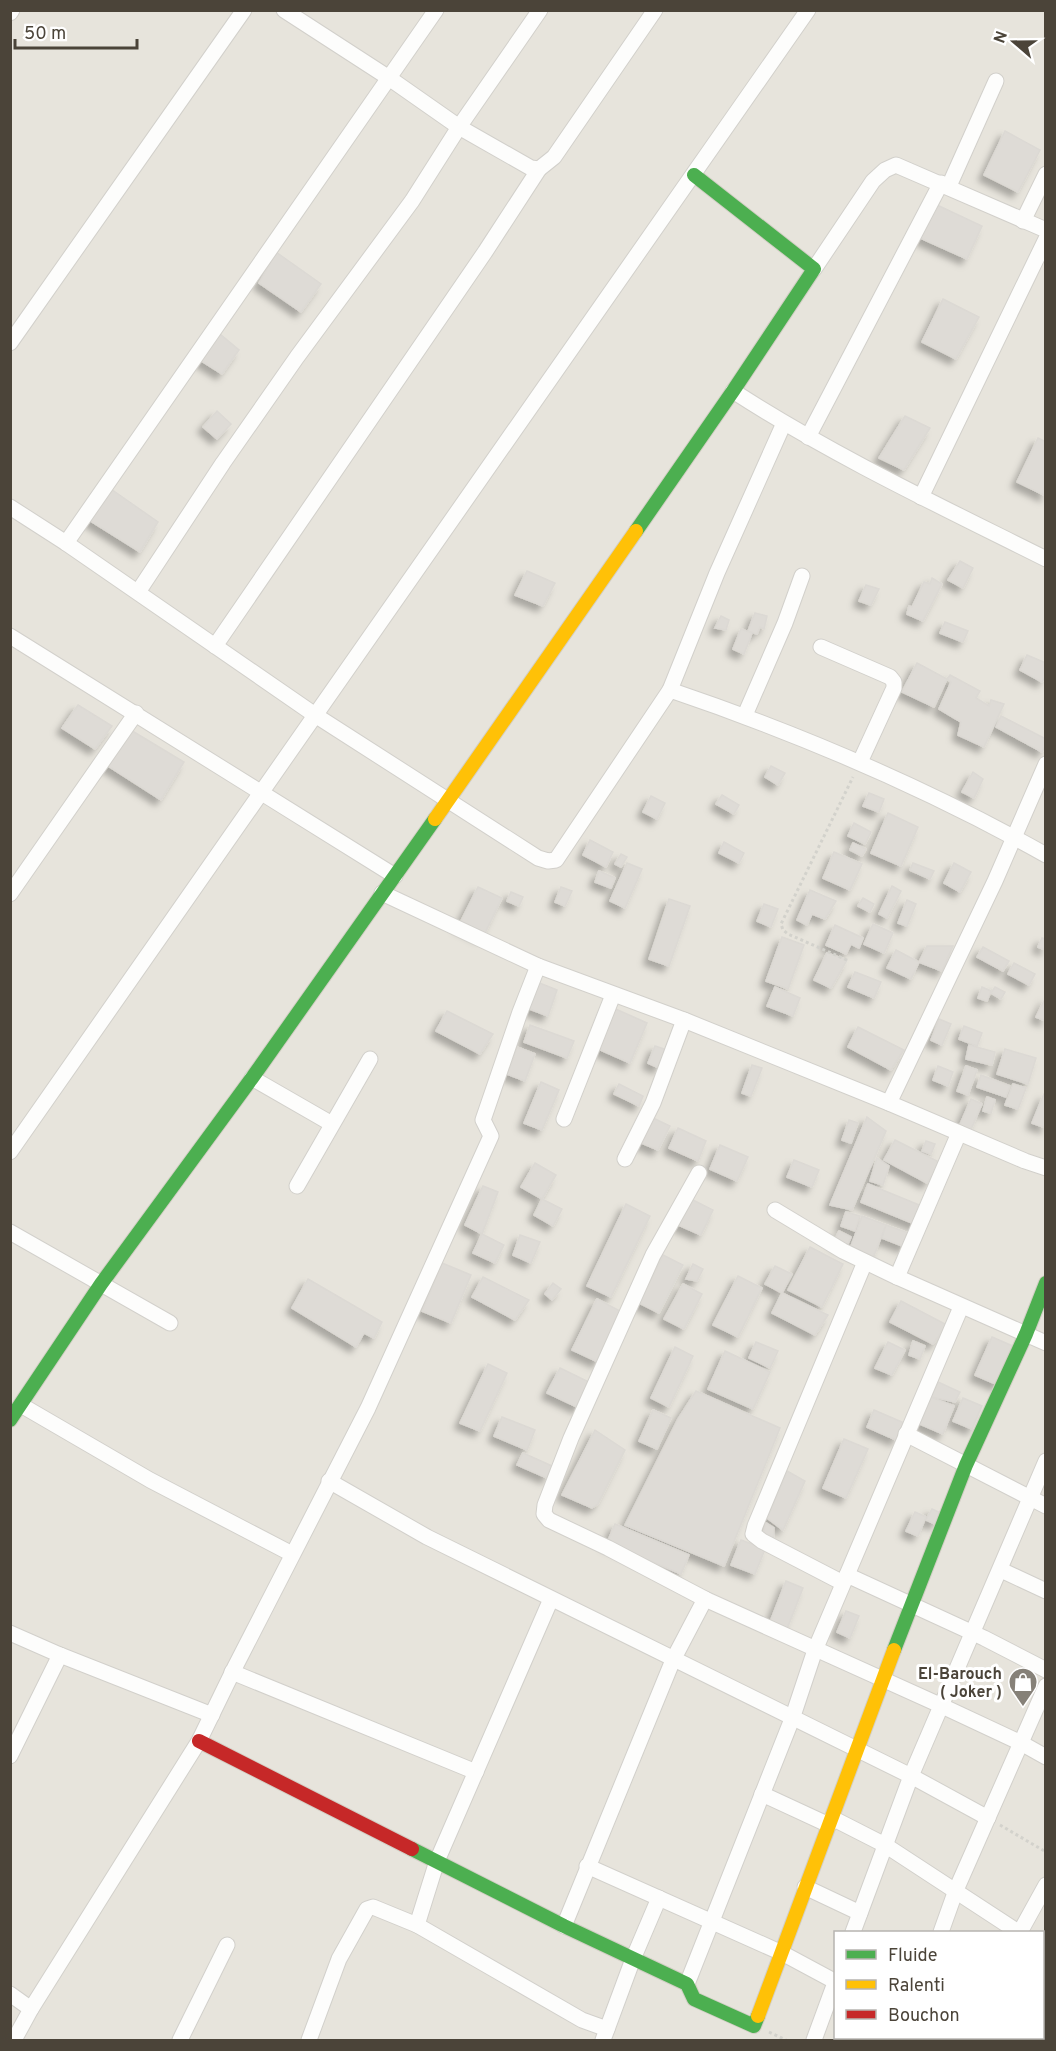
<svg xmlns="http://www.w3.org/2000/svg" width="1056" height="2051" font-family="Overpass,sans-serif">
	<defs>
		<filter id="shadow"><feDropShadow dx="-5.5" dy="5.5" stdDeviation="3" flood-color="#0004"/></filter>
	</defs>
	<rect width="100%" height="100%" fill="#f4f2ee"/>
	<path fill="#e7e4dc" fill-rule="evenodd" d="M11,11H1045V2040H11ZM836,1932H1042V2038H836Z"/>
	<g fill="#dedbd6" stroke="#dcd9d4" stroke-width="1.5" filter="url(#shadow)">
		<polygon points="1005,131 1040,150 1018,192 984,175"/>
		<polygon points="937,205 982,226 967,259 920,238"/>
		<polygon points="276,252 321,284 301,312 259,283"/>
		<polygon points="943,299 979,317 956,359 922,342"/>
		<polygon points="220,334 239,350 222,374 200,360"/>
		<polygon points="217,411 231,424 217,439 203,427"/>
		<polygon points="905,416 930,428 904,470 879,458"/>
		<polygon points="1038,438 1046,442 1046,496 1017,482"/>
		<polygon points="111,489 158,522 140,552 89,520"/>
		<polygon points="960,561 973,568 963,588 948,580"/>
		<polygon points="527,571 555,583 543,606 515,595"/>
		<polygon points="932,578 942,584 923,621 907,614 909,606 912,607 924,582 930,584"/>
		<polygon points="866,585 879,589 871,605 859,601"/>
		<polygon points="755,613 767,616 764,629 760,627 757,634 748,631"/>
		<polygon points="721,616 729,620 726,630 715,628"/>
		<polygon points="945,622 968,631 963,642 940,633"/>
		<polygon points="741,629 752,633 744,654 733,649"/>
		<polygon points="1027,655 1046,663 1046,675 1042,682 1020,670"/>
		<polygon points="917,663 947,679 934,707 902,692"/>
		<polygon points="950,675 980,691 976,698 989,706 991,700 1004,704 984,747 958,735 961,722 939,709 951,682 947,679"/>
		<polygon points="78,705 112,726 95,749 62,728"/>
		<polygon points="1001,716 1046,739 1046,744 1042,752 996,727"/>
		<polygon points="129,729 184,762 161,800 105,764"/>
		<polygon points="771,766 785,773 778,785 765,777"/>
		<polygon points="973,772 983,779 974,798 962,792"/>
		<polygon points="869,793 884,799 879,812 863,806"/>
		<polygon points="722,795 739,805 734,814 716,804"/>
		<polygon points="651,796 665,803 657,819 643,812"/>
		<polygon points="888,813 918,827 901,866 871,853"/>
		<polygon points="854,823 871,832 865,844 848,836"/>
		<polygon points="590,840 613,852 606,867 583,855"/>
		<polygon points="724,842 744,853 739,863 719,853"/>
		<polygon points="853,843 866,849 862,856 850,850"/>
		<polygon points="834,852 862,864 850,890 823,878"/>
		<polygon points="621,854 627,857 621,867 615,864"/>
		<polygon points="627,863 642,869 625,908 610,901"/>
		<polygon points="913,863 934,871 930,879 910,870"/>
		<polygon points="954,863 971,872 960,892 944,883"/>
		<polygon points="599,871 615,878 611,888 595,882"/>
		<polygon points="892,886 901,891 887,918 879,914"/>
		<polygon points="478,887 502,898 483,937 459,925"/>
		<polygon points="561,887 572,891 565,906 555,902"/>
		<polygon points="810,890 836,901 825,919 812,914 807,925 797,920"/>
		<polygon points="511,892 523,897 519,906 507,901"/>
		<polygon points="863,898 874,904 870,912 858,906"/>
		<polygon points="669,899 690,906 669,966 649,959"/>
		<polygon points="907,900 916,904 907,926 898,923"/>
		<polygon points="764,904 778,909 771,927 757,921"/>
		<polygon points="873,924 893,933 884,953 864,944"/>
		<polygon points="835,925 863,938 859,948 851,944 846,954 826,945"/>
		<polygon points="782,937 804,945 788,989 766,981"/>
		<polygon points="1042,938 1046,939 1046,950 1038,947"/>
		<polygon points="927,946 953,946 942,971 919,962"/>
		<polygon points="983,947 1009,961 1003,971 977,957"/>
		<polygon points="896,950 919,962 911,979 887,968"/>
		<polygon points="827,953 847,960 831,988 814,980"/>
		<polygon points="1014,963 1035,974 1029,985 1008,974"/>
		<polygon points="855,972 881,982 874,998 848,987"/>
		<polygon points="537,982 557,990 548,1016 527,1008"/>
		<polygon points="775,987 800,998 793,1016 767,1006"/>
		<polygon points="982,987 991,991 987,1001 978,998"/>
		<polygon points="995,987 1005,992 1001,999 991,993"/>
		<polygon points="1046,997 1046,1021 1036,1017"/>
		<polygon points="611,1007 647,1023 630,1063 594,1047"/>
		<polygon points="447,1011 493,1034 480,1054 436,1031"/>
		<polygon points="939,1019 951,1024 942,1045 931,1040"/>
		<polygon points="530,1025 574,1041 567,1058 524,1042"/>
		<polygon points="964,1026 982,1033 977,1046 959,1039"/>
		<polygon points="858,1027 904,1050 891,1070 848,1047"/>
		<polygon points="969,1045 995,1052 992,1065 966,1059"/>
		<polygon points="655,1046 667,1050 659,1068 648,1063"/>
		<polygon points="517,1047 535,1054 525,1081 507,1074"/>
		<polygon points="1005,1049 1036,1058 1028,1084 997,1074"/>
		<polygon points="752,1065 762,1068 751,1096 742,1093"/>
		<polygon points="938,1066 953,1072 948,1086 933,1080"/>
		<polygon points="966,1066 977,1070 968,1095 957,1091"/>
		<polygon points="981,1075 1010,1086 1006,1097 977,1087"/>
		<polygon points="541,1082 559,1090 542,1130 524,1123"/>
		<polygon points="619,1084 643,1096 639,1106 614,1094"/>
		<polygon points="1013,1084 1026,1088 1018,1109 1005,1105"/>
		<polygon points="1044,1094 1046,1095 1046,1128 1032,1123"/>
		<polygon points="987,1097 995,1100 991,1113 983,1111"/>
		<polygon points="971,1099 982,1104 969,1134 958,1129"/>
		<polygon points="649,1116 670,1126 658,1150 637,1141"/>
		<polygon points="867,1117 886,1131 852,1210 830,1205"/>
		<polygon points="849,1120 858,1123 851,1143 842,1140"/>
		<polygon points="678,1128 706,1141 698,1161 669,1148"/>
		<polygon points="895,1140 941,1163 927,1183 884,1160"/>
		<polygon points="926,1141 935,1144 931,1154 922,1151"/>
		<polygon points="720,1145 748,1157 737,1181 710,1169"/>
		<polygon points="877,1158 889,1166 883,1185 870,1181"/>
		<polygon points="794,1160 819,1170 812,1187 787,1177"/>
		<polygon points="535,1163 556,1175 542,1199 521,1187"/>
		<polygon points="868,1184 924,1207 917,1225 861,1202"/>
		<polygon points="483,1186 498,1192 482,1234 465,1225"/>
		<polygon points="542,1199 562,1209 553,1226 534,1215"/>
		<polygon points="691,1199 713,1210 701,1235 678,1225"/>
		<polygon points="626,1204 650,1216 611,1297 587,1286"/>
		<polygon points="846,1212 860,1216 855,1231 841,1226"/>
		<polygon points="862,1216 886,1225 873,1258 850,1249"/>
		<polygon points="886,1225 911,1234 905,1247 882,1238"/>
		<polygon points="839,1231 851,1237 846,1248 834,1242"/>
		<polygon points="482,1234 504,1245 495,1263 473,1253"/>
		<polygon points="520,1235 540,1242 531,1263 513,1255"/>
		<polygon points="810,1247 843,1264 822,1307 788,1290"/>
		<polygon points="663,1255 683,1265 659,1313 639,1303"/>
		<polygon points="442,1263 471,1275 451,1323 422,1311"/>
		<polygon points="693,1264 703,1269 697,1281 686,1279"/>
		<polygon points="775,1266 792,1274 782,1293 765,1284"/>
		<polygon points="738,1276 762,1288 738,1337 713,1325"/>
		<polygon points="483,1277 529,1300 515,1320 472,1297"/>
		<polygon points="308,1279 382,1322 374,1338 364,1333 356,1347 292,1308"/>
		<polygon points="553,1283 561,1289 552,1300 545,1294"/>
		<polygon points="683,1284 702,1294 684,1329 664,1319"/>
		<polygon points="782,1293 828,1315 815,1335 772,1313"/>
		<polygon points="597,1299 622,1312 598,1362 572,1350"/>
		<polygon points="901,1301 947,1325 933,1344 890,1322"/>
		<polygon points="992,1337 1015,1347 998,1385 975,1375"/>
		<polygon points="913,1341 925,1346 920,1359 909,1355"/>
		<polygon points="756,1342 778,1351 770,1368 749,1358"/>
		<polygon points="888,1342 905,1350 892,1375 875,1368"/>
		<polygon points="675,1347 693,1356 669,1407 651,1398"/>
		<polygon points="725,1351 770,1372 753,1409 708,1389"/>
		<polygon points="488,1364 507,1373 480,1431 460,1423"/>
		<polygon points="560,1368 591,1383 579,1408 547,1393"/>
		<polygon points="938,1382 960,1392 955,1402 931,1397"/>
		<polygon points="696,1391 780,1428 724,1566 625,1525 678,1419"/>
		<polygon points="931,1397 954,1406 943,1434 920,1424"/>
		<polygon points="963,1398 982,1406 972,1429 953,1421"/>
		<polygon points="653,1410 671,1418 657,1449 639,1441"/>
		<polygon points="874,1410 904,1423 896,1440 867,1427"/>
		<polygon points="502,1417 535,1430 527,1450 494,1436"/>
		<polygon points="595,1430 625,1450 598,1504 592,1508 562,1495"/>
		<polygon points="844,1439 868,1449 846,1498 823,1488"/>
		<polygon points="523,1453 552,1466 547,1478 517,1465"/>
		<polygon points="787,1471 805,1481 783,1530 767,1518"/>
		<polygon points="932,1509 941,1513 935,1524 926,1520"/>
		<polygon points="915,1512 926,1517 918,1536 906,1531"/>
		<polygon points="766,1523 774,1528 773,1541 762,1537"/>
		<polygon points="615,1524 689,1555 681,1574 607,1543"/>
		<polygon points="741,1540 765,1549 755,1574 731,1565"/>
		<polygon points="786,1581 803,1588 787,1629 770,1622"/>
		<polygon points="846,1611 859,1616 850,1638 837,1632"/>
	</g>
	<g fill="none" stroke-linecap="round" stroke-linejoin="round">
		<g stroke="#d2d0cb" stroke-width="17">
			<g id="street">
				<polyline points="540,10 459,127 531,168 539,169 554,157 655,10"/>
				<polyline points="10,13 12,10"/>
				<polyline points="949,186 996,81"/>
				<polyline points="1023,221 1046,174"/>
				<polyline points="814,269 873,181 885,170 896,165 1046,230"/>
				<polyline points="10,343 244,10"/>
				<path d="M733,391C832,455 940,506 1046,559"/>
				<polyline points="808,437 941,183"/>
				<polyline points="921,497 1046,239"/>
				<polyline points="10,507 66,543 315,715 538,858 548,861 556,860 670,690 717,573 784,423"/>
				<polyline points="66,543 436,10"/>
				<polyline points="138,592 223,463 297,357 412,201 459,127 389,78 284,10"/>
				<polyline points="10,636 395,876"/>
				<polyline points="215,646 485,252 539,169"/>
				<polyline points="821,647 890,677 894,682 894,688 860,762"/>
				<path d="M670,690C800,734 926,788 1046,855"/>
				<polyline points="745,715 785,623 802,576"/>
				<polyline points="382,893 538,966 684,1020 889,1103 1025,1161 1046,1168"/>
				<polyline points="10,894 136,713"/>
				<polyline points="252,1078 332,1124"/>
				<polyline points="889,1103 995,881 1046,764"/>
				<polyline points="564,1119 613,995"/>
				<polyline points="10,1152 808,10"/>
				<polyline points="625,1159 653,1103 684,1020"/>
				<polyline points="699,1173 653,1255 571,1438 545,1505 544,1514 549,1520 608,1548 705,1599 942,1706 1021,1743 1046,1757"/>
				<polyline points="297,1186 370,1059"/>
				<polyline points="775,1210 843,1251 897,1277 1046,1343"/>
				<polyline points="10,1232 170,1323"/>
				<polyline points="897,1277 959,1133"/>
				<polyline points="21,1405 150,1480 292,1554"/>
				<polyline points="906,1434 1046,1506"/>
				<polyline points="329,1481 427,1537 911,1776 988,1818"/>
				<polyline points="1001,1570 1046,1591"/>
				<polyline points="847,1575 984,1638 1046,1670"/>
				<polyline points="843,1583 762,1541 753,1534 755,1526 865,1262"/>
				<polyline points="10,1633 60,1655 212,1715"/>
				<polyline points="232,1672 476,1772"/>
				<polyline points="10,1756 60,1655"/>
				<polyline points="762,1794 829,1825"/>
				<polyline points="832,1818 885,1845 1018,1932"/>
				<polyline points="587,1866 782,1953 836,1982"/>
				<polyline points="805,1887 860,1913"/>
				<polyline points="417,1925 582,2020 607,2029"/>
				<polyline points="564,1926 673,1660 705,1599"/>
				<polyline points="853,1932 911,1776 1046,1461"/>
				<polyline points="941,1932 956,1890 1046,1686"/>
				<polyline points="1020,1932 1046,1885"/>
				<polyline points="1042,1946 1046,1947"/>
				<polyline points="687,1984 792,1719 815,1650 961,1307"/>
				<polyline points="10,1994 31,2009"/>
				<polyline points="1042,2035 1046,2029"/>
				<polyline points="937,2038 942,2040"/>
				<polyline points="14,2040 31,2009 199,1741 235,1667 368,1408 491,1136 483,1120 520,1012 538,966"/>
				<polyline points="180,2040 227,1945"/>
				<polyline points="309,2040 339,1959 367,1909 373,1907 417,1925 437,1861 551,1599"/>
				<polyline points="603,2040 633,1959 659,1898"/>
				<polyline points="814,2040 836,1980"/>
				<polyline points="902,2040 903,2038"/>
				<polyline points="967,2040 968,2038"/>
			</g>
		</g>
		<g stroke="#d3cfc5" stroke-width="16">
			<g id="fast">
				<polyline points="636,531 733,391 814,269 694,175"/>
				<polyline points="10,1420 101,1284 252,1078 435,819"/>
				<polyline points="894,1650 966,1465 1026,1334 1046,1283"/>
				<polyline points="412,1849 564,1926 687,1984 694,1999 754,2026 758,2016"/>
			</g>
		</g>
		<g stroke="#d3cfc5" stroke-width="16">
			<g id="slow">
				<polyline points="435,819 636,531"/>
				<polyline points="758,2016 894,1650"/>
			</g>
		</g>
		<g stroke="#d3cfc5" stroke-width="16">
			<polyline id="jam" points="199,1741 412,1849"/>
		</g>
		<g stroke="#d3d2cc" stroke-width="3" stroke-dasharray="3 3" stroke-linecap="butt">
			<polyline points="847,960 788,934 783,930 781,924 853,777"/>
			<polyline points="1000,1825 1046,1852"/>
			<polyline points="769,2032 786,2040"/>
		</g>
		<use href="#street" stroke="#fdfdfc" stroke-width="15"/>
		<use href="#fast" stroke="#4caf50" stroke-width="14"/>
		<use href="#slow" stroke="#ffc107" stroke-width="14"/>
		<use href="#jam" stroke="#c62828" stroke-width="14"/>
	</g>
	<defs>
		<g id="shop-pin" transform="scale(1.5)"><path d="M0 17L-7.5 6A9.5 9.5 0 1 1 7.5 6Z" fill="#868178" stroke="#fff"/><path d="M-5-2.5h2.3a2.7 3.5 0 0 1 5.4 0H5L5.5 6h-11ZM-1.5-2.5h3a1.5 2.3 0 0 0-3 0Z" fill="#fff"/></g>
	</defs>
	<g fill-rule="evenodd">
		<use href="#shop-pin" x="1023" y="1682"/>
	</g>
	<g text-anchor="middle" stroke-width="6" stroke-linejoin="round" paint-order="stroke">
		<g font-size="16" font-weight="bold" fill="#4b4439" stroke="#fff" text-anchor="end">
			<text x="1002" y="1679">El-Barouch<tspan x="1002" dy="18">( Joker )</tspan></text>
		</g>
	</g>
	<rect width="1056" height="2051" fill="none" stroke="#4b4439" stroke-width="24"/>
	<rect x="834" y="1931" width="210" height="108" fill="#ffffff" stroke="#b7b4b0" stroke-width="1.5"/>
	<rect x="846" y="1950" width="30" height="9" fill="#4caf50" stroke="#b7b4b0" stroke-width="1.5"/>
	<text x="888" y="1961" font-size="18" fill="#4b4439">Fluide</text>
	<rect x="846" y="1980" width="30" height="9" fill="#ffc107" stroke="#b7b4b0" stroke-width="1.5"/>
	<text x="888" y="1991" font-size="18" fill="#4b4439">Ralenti</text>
	<rect x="846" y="2010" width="30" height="9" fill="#c62828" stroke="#b7b4b0" stroke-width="1.5"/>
	<text x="888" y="2021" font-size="18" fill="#4b4439">Bouchon</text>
	<g transform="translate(1014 42) rotate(290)" stroke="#ffffff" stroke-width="4.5" paint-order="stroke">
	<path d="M0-4.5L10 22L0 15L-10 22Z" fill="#4b4439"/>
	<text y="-9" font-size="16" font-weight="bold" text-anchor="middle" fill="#4b4439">N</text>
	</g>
	<path d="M15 39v9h122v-9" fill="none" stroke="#4b4439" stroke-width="3"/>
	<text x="24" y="39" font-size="18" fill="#4b4439" stroke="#ffffff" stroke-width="4.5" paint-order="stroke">50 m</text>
</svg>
